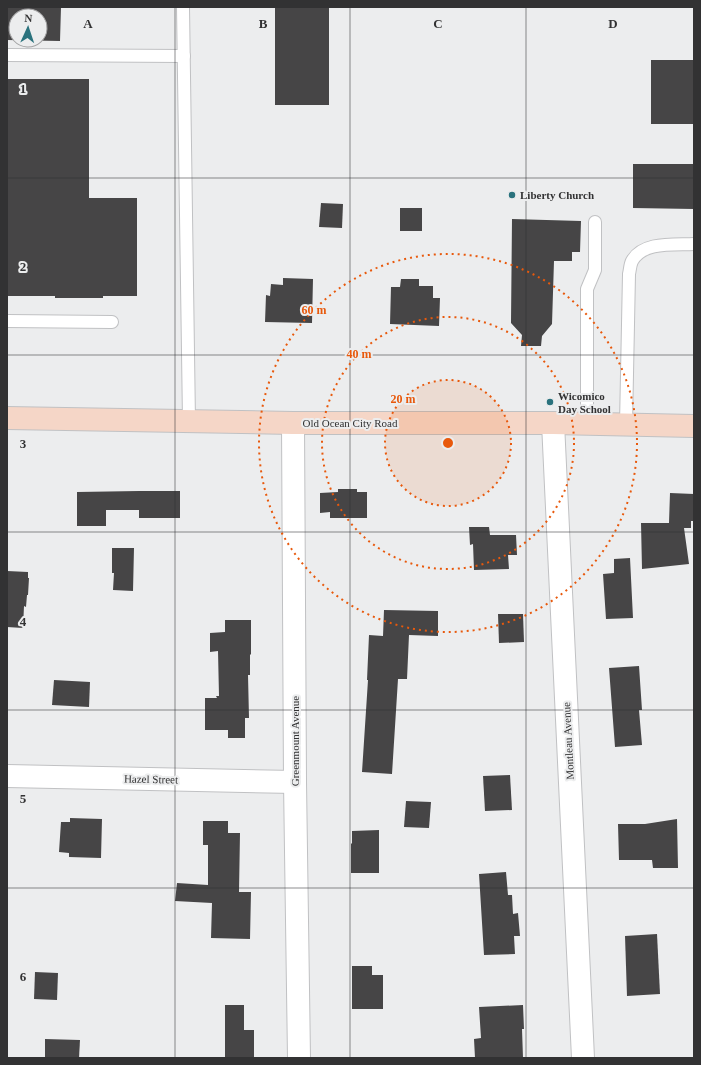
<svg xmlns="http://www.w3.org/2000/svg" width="701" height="1065" font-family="Georgia,serif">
	<rect width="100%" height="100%" fill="#ecedee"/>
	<g fill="#464546" fill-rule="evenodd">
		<path d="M7,7H61L60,41L7,40ZM16,16H40V40H16Z"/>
		<rect x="275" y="7" width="54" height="98"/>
		<rect x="651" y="60" width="43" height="64"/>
		<polygon points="7,79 89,79 89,198 137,198 137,296 103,296 103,298 55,298 55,296 7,296"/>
		<polygon points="633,164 694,164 694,209 633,208"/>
		<polygon points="321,203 343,204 342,228 319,227"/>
		<rect x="400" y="208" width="22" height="23"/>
		<polygon points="512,219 581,221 580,252 572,252 572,261 554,261 552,324 542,336 541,346 521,346 522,335 511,323"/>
		<polygon points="283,278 313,279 312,323 265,322 266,295 270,296 271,284 283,285"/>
		<polygon points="401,279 419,279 419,286 433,286 433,298 440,298 439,326 390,324 391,287 400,287"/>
		<polygon points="338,489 357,489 357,492 367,492 367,518 330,518 330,512 320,513 320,493 338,492"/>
		<polygon points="139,491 180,491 180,518 139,518 139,510 106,510 106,526 77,526 77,492"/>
		<polygon points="670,493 694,494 694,521 691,521 691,528 684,528 689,564 642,569 641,523 669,523"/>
		<polygon points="469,527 489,527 490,535 516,535 517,555 508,555 509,569 474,570 473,544 470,545"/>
		<polygon points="112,548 134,548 133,591 113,590 114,573 112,573"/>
		<polygon points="630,558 633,618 606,619 603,574 614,573 614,559"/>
		<polygon points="7,571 28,572 28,578 29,578 28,595 27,595 26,607 24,606 23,628 7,627"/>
		<polygon points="384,610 438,611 438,636 409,635 407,679 398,679 392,774 362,772 368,680 367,680 369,635 383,636"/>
		<polygon points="498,614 523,614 524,642 499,643"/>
		<polygon points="225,620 251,620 251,654 250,655 250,675 248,675 249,718 245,718 245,738 228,738 228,730 205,730 205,698 217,698 216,696 219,696 218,651 210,652 210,633 225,632"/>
		<polygon points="639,666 642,710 639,710 642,745 615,747 609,668"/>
		<polygon points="54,680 90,682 89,707 52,705"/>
		<polygon points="510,775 512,810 485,811 483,776"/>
		<polygon points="406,801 431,802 429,828 404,827"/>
		<polygon points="70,818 102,819 101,858 69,857 69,853 59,852 61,822 70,822"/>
		<polygon points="677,819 678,868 653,868 652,860 619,860 618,824 645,824"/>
		<polygon points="203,821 228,821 228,833 240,833 239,892 251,892 250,939 211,938 212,903 175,901 177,883 208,885 208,845 203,845"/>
		<polygon points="379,830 379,873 351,873 351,844 352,843 352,831"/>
		<polygon points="506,872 508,895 512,895 513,914 518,913 520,936 514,936 515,954 484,955 479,874"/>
		<polygon points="657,934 660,994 627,996 625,936"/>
		<polygon points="352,966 372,966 372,975 383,975 383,1009 352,1009"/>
		<polygon points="35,972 58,973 57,1000 34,999"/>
		<polygon points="225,1005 244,1005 244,1030 254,1030 254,1058 225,1058"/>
		<polygon points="523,1005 524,1029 522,1029 523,1058 475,1058 474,1039 481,1038 479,1007"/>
		<polygon points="45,1039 80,1040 79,1058 45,1058"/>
	</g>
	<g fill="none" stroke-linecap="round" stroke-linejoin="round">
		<g stroke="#c0c1c3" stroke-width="14">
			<g id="lane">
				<polyline points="183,7 189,421"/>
				<polyline points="7,55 184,56"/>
				<polyline points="7,321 112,322"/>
				<polyline points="587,424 587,289 595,270 595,222"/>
				<path d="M626,424L629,274C630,270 630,265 632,261C643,241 674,245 694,244"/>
			</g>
		</g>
		<g stroke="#c0c1c3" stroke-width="24">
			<g id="street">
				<polyline points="293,423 295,782 299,1058"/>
				<polyline points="553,423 583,1058"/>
				<polyline points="7,776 295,782"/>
			</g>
		</g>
		<g stroke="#c0c1c3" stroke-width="24">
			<polyline id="secondary" points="7,418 293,423 553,423 694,426"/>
		</g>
		<use href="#lane" stroke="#fff" stroke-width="12"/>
		<use href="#street" stroke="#fff" stroke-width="22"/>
		<use href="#secondary" stroke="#f5d6c7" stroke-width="22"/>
	</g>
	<path fill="none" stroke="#323233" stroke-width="1" stroke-opacity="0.55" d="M175,7V1058M350,7V1058M526,7V1058M7,178H694M7,355H694M7,532H694M7,710H694M7,888H694"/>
	<circle cx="448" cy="443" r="63" fill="#e8590c" fill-opacity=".12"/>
	<g fill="none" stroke="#e8590c" stroke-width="2" stroke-dasharray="2 4">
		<circle cx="448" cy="443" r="63"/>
		<circle cx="448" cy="443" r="126"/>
		<circle cx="448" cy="443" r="189"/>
	</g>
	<g fill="#2a727d" stroke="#ecedee" stroke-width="1.5">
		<circle cx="512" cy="195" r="4"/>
		<circle cx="550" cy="402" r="4"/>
	</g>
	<g text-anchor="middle" stroke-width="4" stroke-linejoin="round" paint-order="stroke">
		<g font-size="11" font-weight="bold" fill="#323233" stroke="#ecedee" text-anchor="start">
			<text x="520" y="199">Liberty Church</text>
			<text x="558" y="400">Wicomico<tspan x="558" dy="13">Day School</tspan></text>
		</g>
		<g font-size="11" fill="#323233" stroke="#ecedee">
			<text x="350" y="427">Old Ocean City Road</text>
			<text transform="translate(295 741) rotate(-90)" y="4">Greenmount Avenue</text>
			<text transform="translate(568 741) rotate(-93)" y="4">Montleau Avenue</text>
			<text transform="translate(151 779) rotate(1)" y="4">Hazel Street</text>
		</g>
	</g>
	<g font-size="13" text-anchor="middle" font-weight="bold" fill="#323233" stroke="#ecedee" stroke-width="4" stroke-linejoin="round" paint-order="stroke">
		<text x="88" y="28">A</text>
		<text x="263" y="28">B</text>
		<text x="438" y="28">C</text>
		<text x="613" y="28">D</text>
		<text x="23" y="93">1</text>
		<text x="23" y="271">2</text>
		<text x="23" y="448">3</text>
		<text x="23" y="626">4</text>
		<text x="23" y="803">5</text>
		<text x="23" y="981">6</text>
	</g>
	<circle cx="448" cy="443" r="6" fill="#e8590c" stroke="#ecedee" stroke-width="2"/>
	<g font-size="12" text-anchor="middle" font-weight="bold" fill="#e8590c" stroke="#ecedee" stroke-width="4" stroke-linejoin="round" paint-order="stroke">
		<text x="314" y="314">60 m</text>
		<text x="359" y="358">40 m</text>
		<text x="403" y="403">20 m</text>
	</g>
	<rect width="701" height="1065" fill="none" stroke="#323233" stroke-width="16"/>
	<g transform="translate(28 28) rotate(3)"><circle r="19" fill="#ecedee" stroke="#a2a2a3"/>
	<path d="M0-3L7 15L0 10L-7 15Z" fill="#2a727d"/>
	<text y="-6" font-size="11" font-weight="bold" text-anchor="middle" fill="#323233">N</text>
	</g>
</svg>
